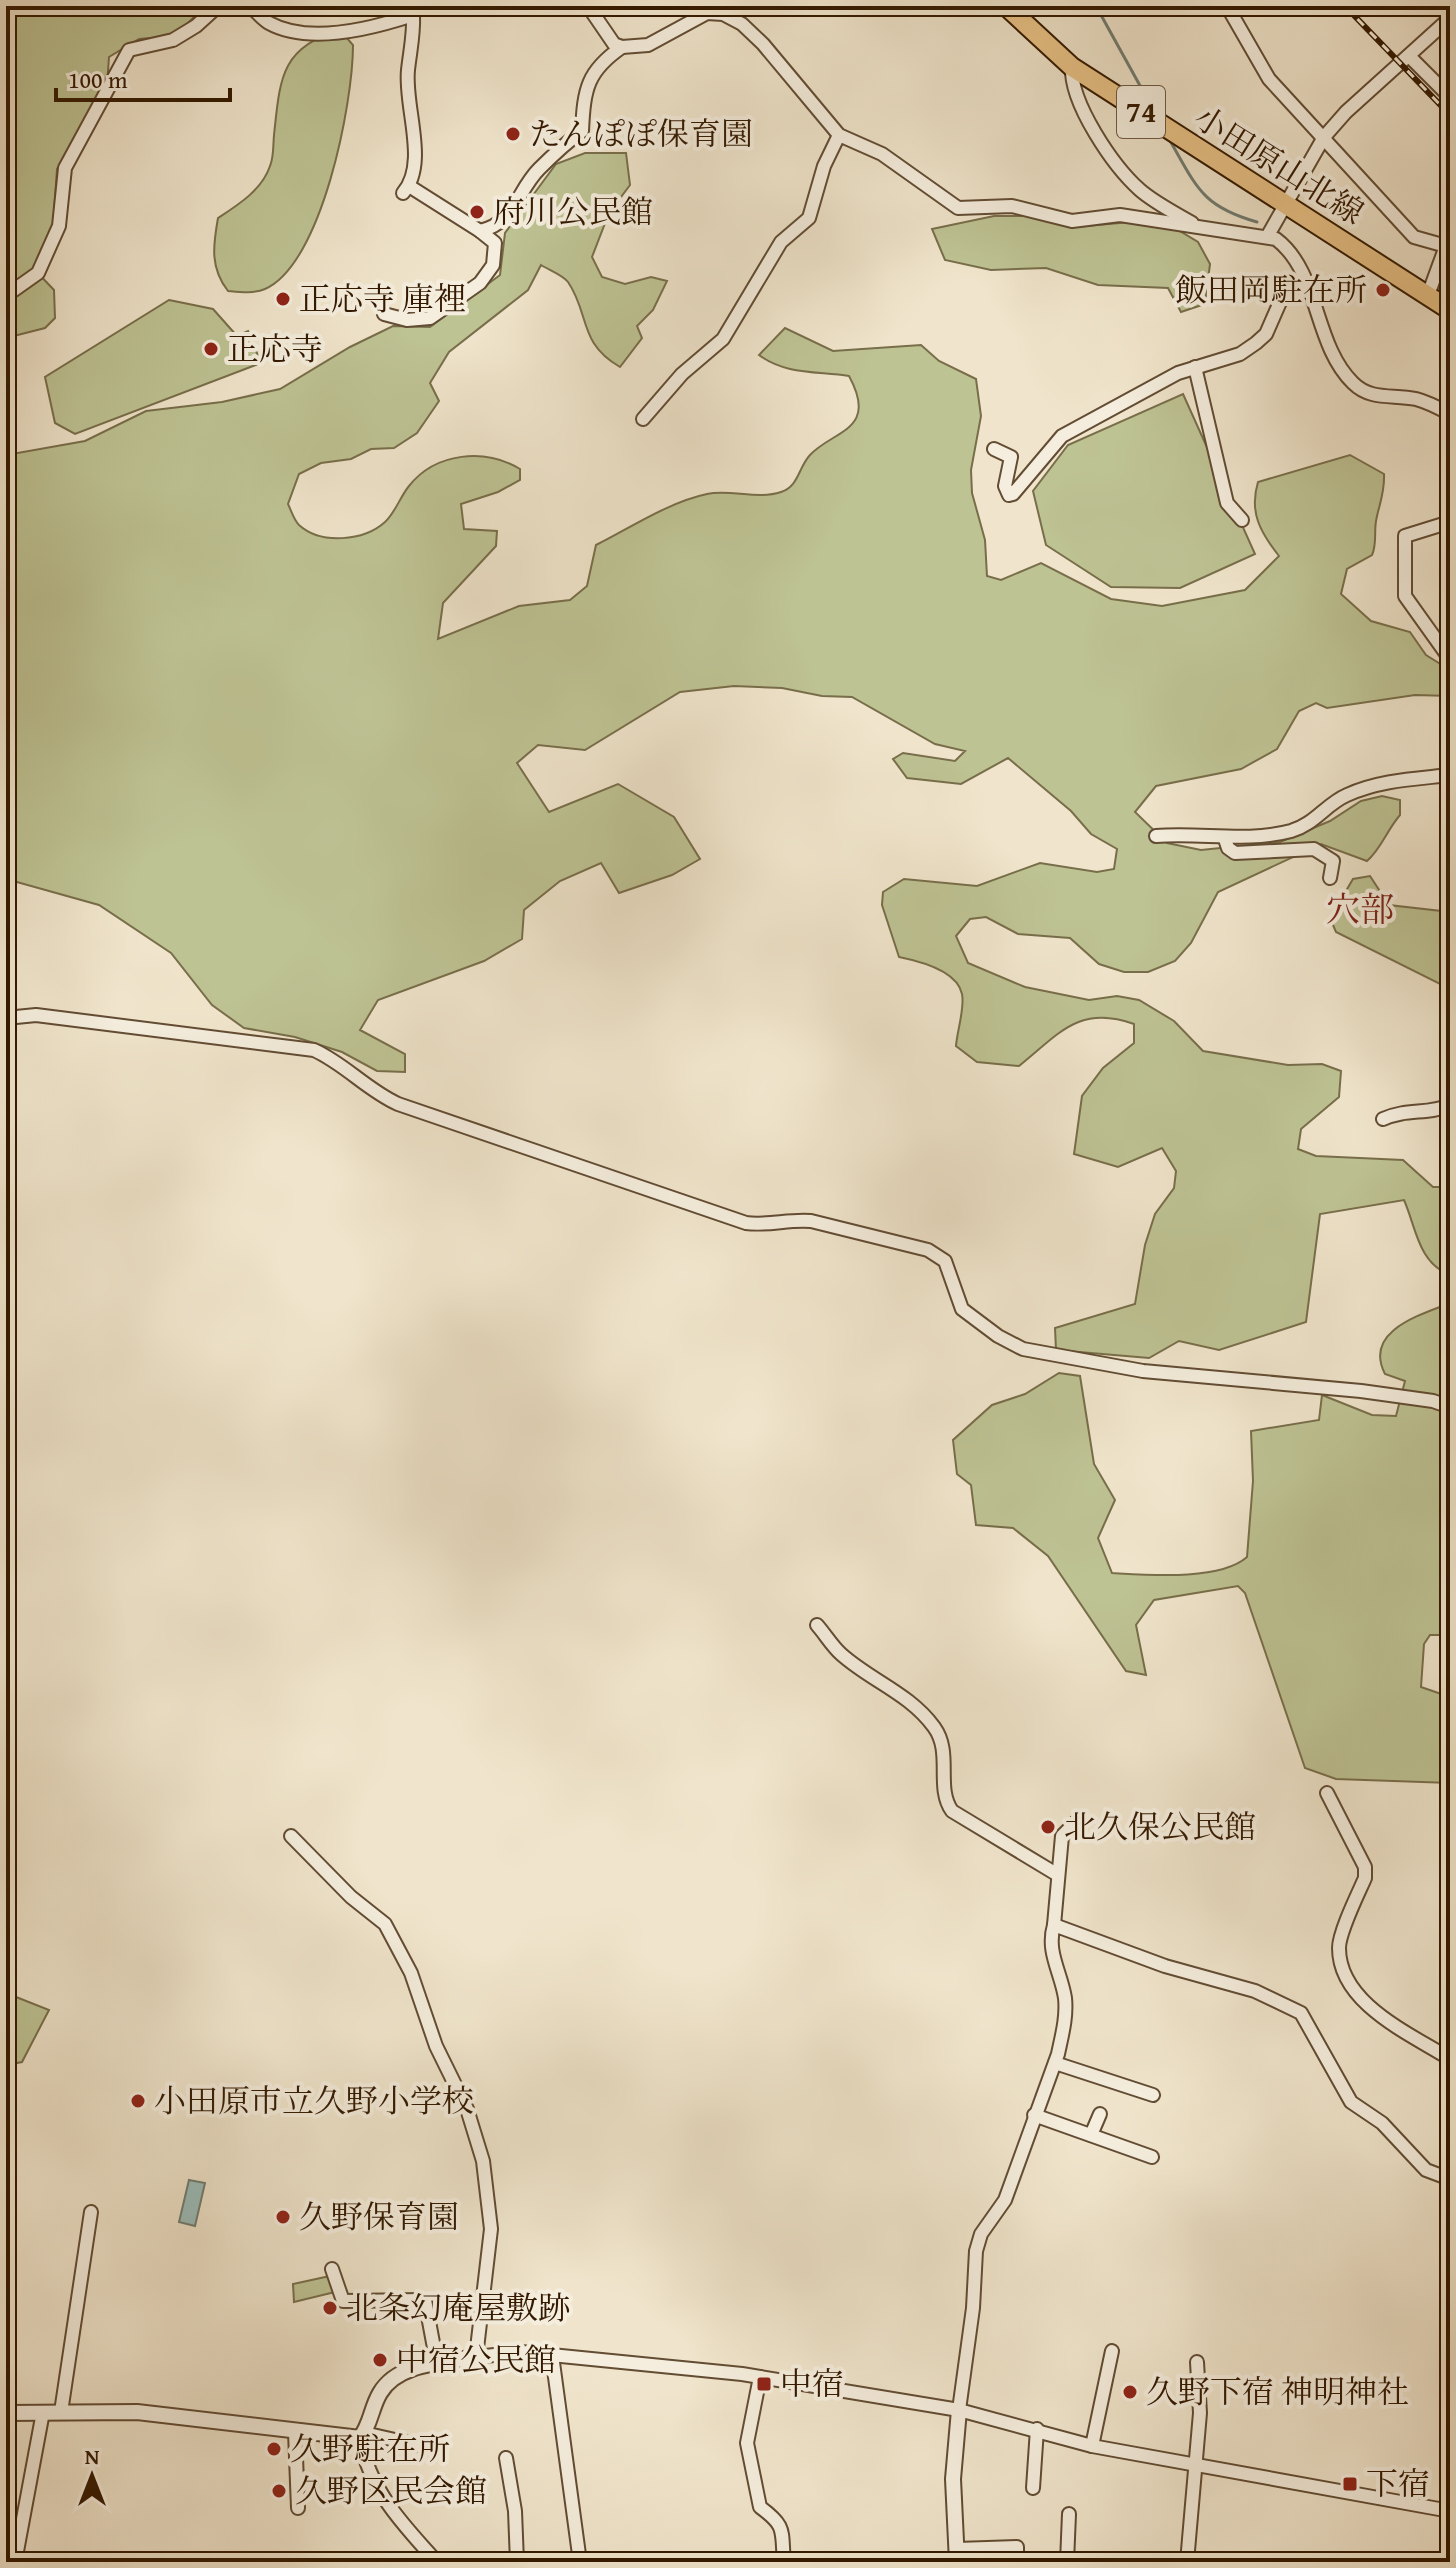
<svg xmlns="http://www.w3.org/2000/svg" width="1456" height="2568" font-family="'Gentium Book Plus','Noto Serif JP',serif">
	<rect width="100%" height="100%" fill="#f0e5cc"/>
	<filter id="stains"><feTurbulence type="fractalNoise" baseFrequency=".0025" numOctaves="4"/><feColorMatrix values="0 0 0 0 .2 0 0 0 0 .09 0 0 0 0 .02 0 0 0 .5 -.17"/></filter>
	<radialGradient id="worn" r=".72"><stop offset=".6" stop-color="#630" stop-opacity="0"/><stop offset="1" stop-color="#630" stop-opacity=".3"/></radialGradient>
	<g fill="#bec394" stroke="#786e4a" stroke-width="2">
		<polygon points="6,6 205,6 175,36 139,39 109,57 107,85 57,169 53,228 34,269 54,290 55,318 45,328 6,338"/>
		<path d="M340,30L353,45C353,103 322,264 265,289C254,294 239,292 228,291C210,268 213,246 218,218C238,205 262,190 270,166C274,157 273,145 274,135C280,80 280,47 340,30Z"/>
		<path d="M585,153H626L630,185L609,213L592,257L602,277L625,284L651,277L667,281L653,310L637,326L642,338L620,367C578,343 590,314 568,282C563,275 549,270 541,265L528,290L449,352L430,383L439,401L417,433L394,448L371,449L351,459L321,463L299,474L288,504C291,510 294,520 299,525C321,545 364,541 385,522C395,513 400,497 409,486C436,452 485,448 520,469V480L498,492L461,504L464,529L497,531L496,546L443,603L438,639L519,606L570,600L587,586L596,545C630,528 669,502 707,494C730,489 758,500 781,492C799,486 798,468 810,455C833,430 879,431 849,376C817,371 786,375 759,355L785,328L833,351L921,345L939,361L976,379L981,416L971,470L972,493L985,540L987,576L1001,580L1041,563L1111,599L1162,606L1245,590L1279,556C1260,532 1249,512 1258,482L1350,455L1384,474C1385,493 1379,504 1376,521C1374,533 1377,544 1372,555L1347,569L1341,594L1371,621L1410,632L1426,655L1450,670V696L1415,695L1327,708L1316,703L1299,711L1277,749L1241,769L1156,786L1135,812L1167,843L1201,850L1280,842L1330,821L1361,801L1382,796L1400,800V815C1387,830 1381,849 1367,861L1321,844L1218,892L1191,943L1175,961L1148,972H1124L1099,964L1070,938L1018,934L986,917L970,919L956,936L968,963L1025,987L1089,1000L1117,996L1139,1000L1174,1021L1203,1051L1288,1065L1322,1064L1341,1071L1339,1097L1301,1129L1298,1149L1316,1156L1403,1160L1433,1187H1450V1275C1418,1263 1416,1227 1404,1200L1320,1214L1306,1322L1219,1350L1179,1341L1149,1358L1056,1350L1055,1328L1135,1304L1145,1245L1155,1214L1174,1188L1176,1171L1162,1148L1118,1167L1074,1154L1082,1096L1103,1068L1134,1043V1024C1079,1004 1059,1034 1019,1066L977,1062L956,1046C957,1031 965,1008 962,994C957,970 919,961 899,957L882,905L883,892L904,879L977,886L1040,863L1097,872L1114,869L1117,849L1091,834L1071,811L1008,758L961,784L907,778L893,759L903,753L955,761L965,751L935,744L852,697L822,696L782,688L734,686L680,692L585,750L538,745L517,763L549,812L618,784L674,817L700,859L672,875L619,893L601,863L560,881L524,910L522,939L484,961L378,1000L360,1030L405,1054V1072L377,1071L342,1052L295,1037L244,1028L212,1005L171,953L99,905L6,879V455L85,441L146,411L222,402L280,389L350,347L393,326L430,327L500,275L505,233L556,164Z"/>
		<polygon points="994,216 1034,216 1075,227 1142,221 1178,230 1198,242 1210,264 1205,304 1181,312 1168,288 1098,285 1046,268 991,270 945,260 932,229"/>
		<polygon points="169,300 213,309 237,336 248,331 261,363 75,434 55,423 45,377"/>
		<polygon points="1183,394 1255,554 1180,588 1111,587 1046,545 1033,491 1068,445"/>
		<polygon points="1370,876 1389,905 1450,912 1450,989 1336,932 1330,918 1353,879"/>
		<path d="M1450,1303V1635H1430L1424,1644L1421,1687L1450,1697V1783L1336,1779L1305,1768L1245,1593L1238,1586L1154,1600L1136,1625L1146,1675L1126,1671L1048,1556L1013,1528L976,1525L971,1485L957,1474L953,1440L992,1405L1025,1394L1059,1373L1080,1376L1094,1464L1115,1500L1098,1538L1112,1573C1148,1575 1220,1581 1247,1557L1253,1481L1251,1431L1319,1420L1322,1395L1372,1415L1396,1416L1405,1381L1385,1374C1363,1331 1420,1315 1450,1303Z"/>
		<polygon points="6,1993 49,2010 22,2062 6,2065"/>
		<polygon points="330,2276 335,2292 294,2302 293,2284"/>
	</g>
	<polygon fill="#9bbebc" stroke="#717c71" stroke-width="2" points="189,2180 205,2183 195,2226 179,2222"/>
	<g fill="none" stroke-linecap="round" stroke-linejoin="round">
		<g stroke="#717c71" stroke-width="3">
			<polyline points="1096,6 1154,111"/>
			<path d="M1169,139C1197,187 1201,206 1257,222"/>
		</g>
		<g stroke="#624c33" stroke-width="16">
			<g id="minor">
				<path d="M250,6C256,11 262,19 269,23C309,45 374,28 413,15L417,6"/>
				<path d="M588,6L614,44L622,47L648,45L707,13L723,14L742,24L763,44L839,135L882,154L958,208L1012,206L1072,221L1120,215L1276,239C1320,272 1313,344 1353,383C1371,401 1393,394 1416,399C1428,402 1439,408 1450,414"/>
				<polyline points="1227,6 1269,79 1414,237 1446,246 1428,295"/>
				<polyline points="1409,56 1450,97"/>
				<path d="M1072,67C1070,103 1113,166 1140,190C1155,203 1175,213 1192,223"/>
				<path d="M409,186L480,231C515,223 517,191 539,169C553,155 567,142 582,131C584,89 587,71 622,47"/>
				<path d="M403,193C429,163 404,107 408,70C410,51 414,35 413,15"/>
				<polyline points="1267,237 1324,137 1346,112 1450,18"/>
				<polyline points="6,291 14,290 38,273 59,226 65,168 129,50 173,40 196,26 218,6"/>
				<polyline points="384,314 407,320 430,318 480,283 493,265 495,243 480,231"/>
				<polyline points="1195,367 1227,503 1242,520"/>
				<polyline points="643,419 682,374 723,339 781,242 809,218 824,166 839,135"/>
				<polyline points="994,449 1011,457 1005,486 1009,495 1013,494 1062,436 1178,373 1240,354 1256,343 1266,334 1280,302 1303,279"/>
				<polyline points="1450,522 1405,536 1405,596 1450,659"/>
				<path d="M1156,836C1201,832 1246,843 1291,831C1315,824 1326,804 1347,795C1380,780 1415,779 1450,775"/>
				<polyline points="1225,839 1228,848 1235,853 1314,849 1333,861 1330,878"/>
				<path d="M6,1018L36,1015L314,1050C345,1064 367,1090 398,1104L746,1223C769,1226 788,1219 811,1221L928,1250L945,1261L962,1309L998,1336L1023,1349L1143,1371L1361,1391L1433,1401L1450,1407"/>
				<path d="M1383,1119C1407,1108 1428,1115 1450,1105"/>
				<path d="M817,1625C825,1634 832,1646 841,1654C871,1681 909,1693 934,1727C953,1753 935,1787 952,1811L1058,1875"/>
				<path d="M1327,1793L1365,1867V1878C1358,1894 1339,1932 1339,1948C1339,2004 1411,2034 1450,2059"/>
				<polyline points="291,1836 351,1897 385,1924 411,1973 436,2046 467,2109 483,2161 491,2229 476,2357 521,2352 742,2374 959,2410 1092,2446 1450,2511"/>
				<polyline points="1054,1925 1062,1836 1076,1822"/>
				<polyline points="1055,2063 1153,2095"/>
				<polyline points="1034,2115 1152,2157"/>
				<polyline points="1091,2135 1100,2114"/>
				<polyline points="332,2269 343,2301 425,2300 437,2364"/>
				<polyline points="552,2355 580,2562"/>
				<path d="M760,2377L747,2443L760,2507C787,2527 781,2530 784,2562"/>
				<path d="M959,2410L973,2308L976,2251L981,2234L1005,2200L1058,2054C1062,2035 1067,2017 1065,1998C1061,1972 1046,1952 1054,1925L1165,1966L1255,1991L1301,2013L1351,2102L1382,2123L1426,2170L1450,2179"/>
				<polyline points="61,2412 91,2212"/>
				<polyline points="295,2432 298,2508"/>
				<polyline points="364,2433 417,2445"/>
				<path d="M360,2438C369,2489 402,2524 437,2562"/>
				<polyline points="1092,2446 1112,2351"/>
				<polyline points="506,2458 515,2511 517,2562"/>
				<polyline points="1033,2488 1037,2429"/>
				<polyline points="957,2549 1017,2547 1017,2562"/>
				<polyline points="15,2562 43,2412"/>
				<polyline points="1067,2562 1069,2514"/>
				<polyline points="1187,2562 1200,2413 1197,2362"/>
			</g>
		</g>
		<g stroke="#624c33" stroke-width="18">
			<g id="tertiary">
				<path d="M6,2413L137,2412L360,2438C371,2424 371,2408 380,2393C398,2362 444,2363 476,2357"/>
				<polyline points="957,2562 953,2479 959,2410"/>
			</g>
		</g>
		<g stroke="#331900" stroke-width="22">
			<polyline id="primary" points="1006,6 1072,67 1450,310"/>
		</g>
		<use href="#minor" stroke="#f5eede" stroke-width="12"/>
		<use href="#tertiary" stroke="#f5eede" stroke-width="14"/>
		<use href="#primary" stroke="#e8c286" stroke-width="18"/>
		<g stroke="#331900" stroke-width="6">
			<polyline id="rail" points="1345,6 1450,115"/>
		</g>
		<use href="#rail" stroke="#f5eede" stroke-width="3" stroke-dasharray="9" stroke-linecap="butt"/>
	</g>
	<g fill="#8f2418" stroke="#f5eede" stroke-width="3">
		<circle cx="513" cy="134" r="8"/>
		<circle cx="477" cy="212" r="8"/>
		<circle cx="1383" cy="290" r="8"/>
		<circle cx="283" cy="299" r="8"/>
		<circle cx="211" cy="349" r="8"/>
		<circle cx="1048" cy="1827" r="8"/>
		<circle cx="138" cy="2101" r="8"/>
		<circle cx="283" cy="2217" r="8"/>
		<circle cx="330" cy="2308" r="8"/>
		<circle cx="380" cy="2360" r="8"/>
		<rect x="756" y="2376" width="16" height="16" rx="4"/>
		<circle cx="1130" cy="2392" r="8"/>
		<circle cx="274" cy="2449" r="8"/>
		<rect x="1342" y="2476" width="16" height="16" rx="4"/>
		<circle cx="279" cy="2491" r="8"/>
	</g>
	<g text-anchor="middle" stroke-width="8" stroke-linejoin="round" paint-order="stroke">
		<rect fill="#f5eede" stroke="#6d5943" stroke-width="2" x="1117" y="86" width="48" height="52" rx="6"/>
		<g font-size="30" font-weight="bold" fill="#331900">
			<text x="1141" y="122">74</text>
		</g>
		<g font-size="32" fill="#331900" stroke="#f5eede" text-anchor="start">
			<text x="529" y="145">たんぽぽ保育園</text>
			<text x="493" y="223">府川公民館</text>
			<text x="1367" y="301" text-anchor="end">飯田岡駐在所</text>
			<text x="299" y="310">正応寺 庫裡</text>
			<text x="227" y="360">正応寺</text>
			<text x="1064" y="1838">北久保公民館</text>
			<text x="154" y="2112">小田原市立久野小学校</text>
			<text x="299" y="2228">久野保育園</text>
			<text x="346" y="2319">北条幻庵屋敷跡</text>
			<text x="396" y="2371">中宿公民館</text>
			<text x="780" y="2395">中宿</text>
			<text x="1146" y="2403">久野下宿 神明神社</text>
			<text x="290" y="2460">久野駐在所</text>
			<text x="1366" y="2495">下宿</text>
			<text x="295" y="2502">久野区民会館</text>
		</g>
		<g font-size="32" fill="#331900" stroke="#f5eede">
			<text transform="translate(1279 165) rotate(32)" y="11">小田原山北線</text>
		</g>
		<g font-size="34" fill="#7a1f14" stroke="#f5eede">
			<text x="1360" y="921">穴部</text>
		</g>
	</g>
	<rect width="1456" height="2568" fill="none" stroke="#f0e5cc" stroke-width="32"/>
	<rect x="8" y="8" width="1440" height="2552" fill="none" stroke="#331900" stroke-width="4"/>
	<rect x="16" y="16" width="1424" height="2536" fill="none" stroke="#331900" stroke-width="2"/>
	<g transform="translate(92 2476)" stroke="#f5eede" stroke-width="6" paint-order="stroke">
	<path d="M0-6L14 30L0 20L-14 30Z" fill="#331900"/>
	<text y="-12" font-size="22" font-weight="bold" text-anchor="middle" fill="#331900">N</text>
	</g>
	<path d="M56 88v12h174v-12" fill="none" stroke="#331900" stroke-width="4"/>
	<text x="68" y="88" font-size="24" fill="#331900" stroke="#f5eede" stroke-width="6" paint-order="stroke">100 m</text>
	<rect width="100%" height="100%" filter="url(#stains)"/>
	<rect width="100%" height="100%" fill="url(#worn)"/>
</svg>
